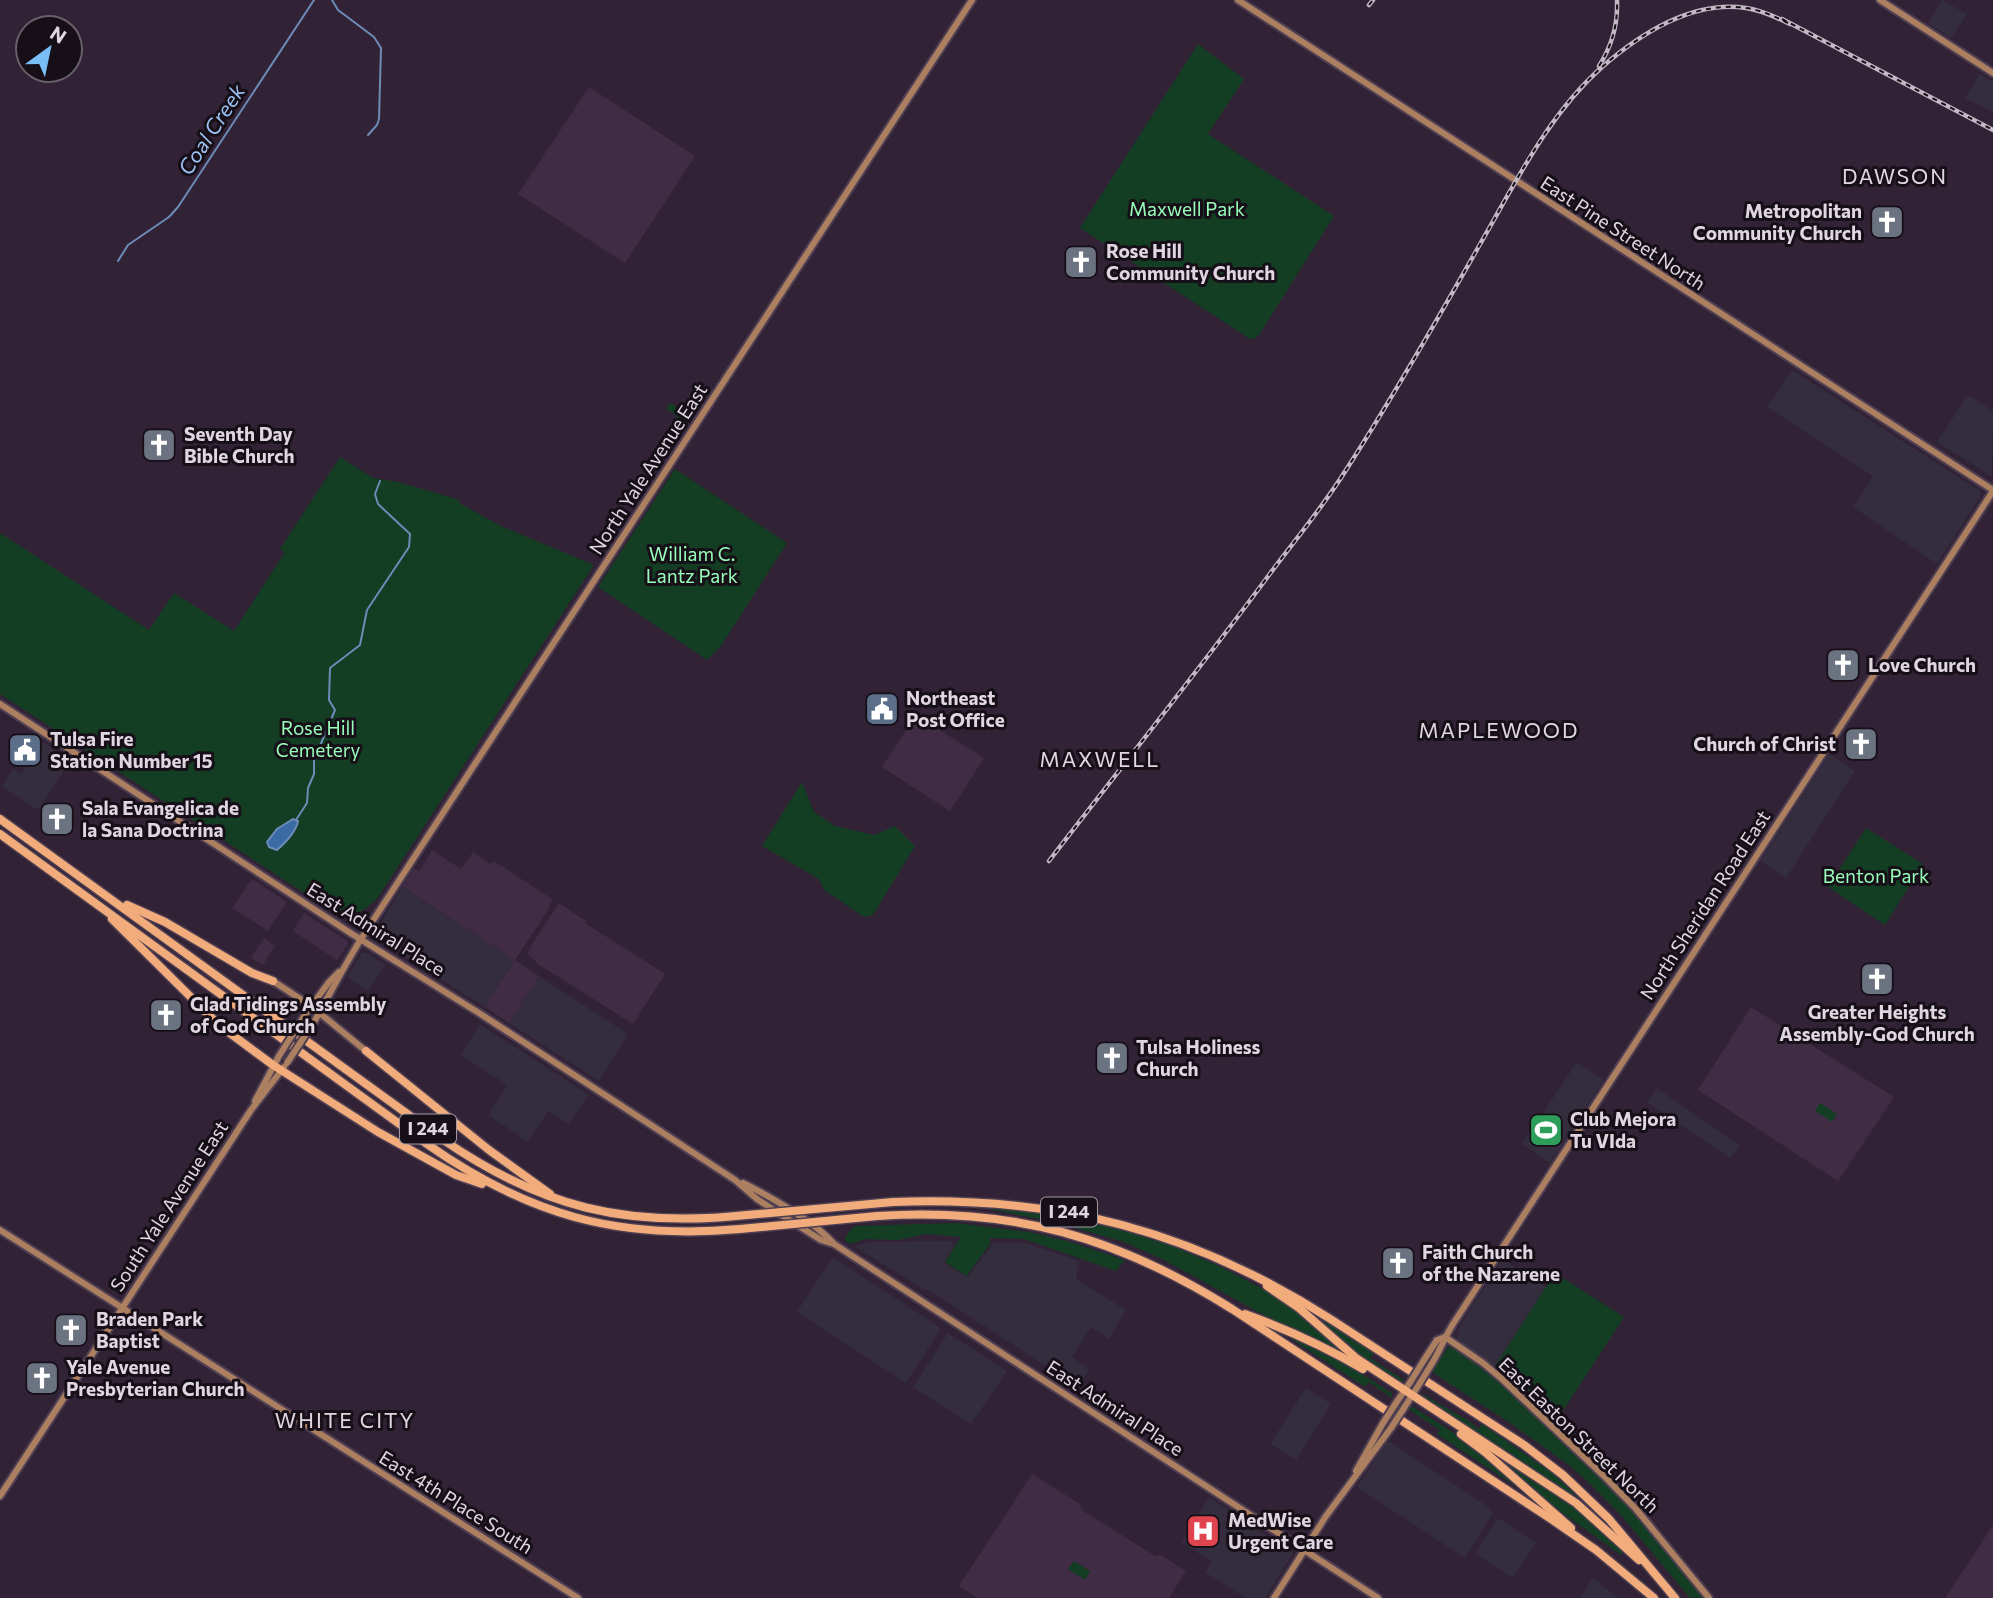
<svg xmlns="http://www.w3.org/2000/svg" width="1993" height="1598" font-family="Commissioner,sans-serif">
	<rect width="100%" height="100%" fill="#322236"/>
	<g fill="#342d3d">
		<polygon points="1942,0 1967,14 1951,38 1928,23"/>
		<polygon points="1980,74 1993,82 1993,112 1965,98"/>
		<polygon points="1792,370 1980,491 1981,496 1937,564 1853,507 1873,476 1767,407"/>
		<polygon points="1970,396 1993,411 1992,477 1937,442 1966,398"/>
		<polygon points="43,742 71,760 38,810 2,786 13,769 22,774"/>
		<polygon points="1829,754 1855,771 1786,878 1760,861"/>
		<polygon points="402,886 515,960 485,1007 374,938 375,933"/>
		<polygon points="362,953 367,953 385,965 368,991 347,977"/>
		<polygon points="539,976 628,1034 599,1081 509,1023"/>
		<polygon points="480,1024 589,1095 569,1124 548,1111 528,1142 488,1115 507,1085 461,1055"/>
		<polygon points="1577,1062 1604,1080 1550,1163 1522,1144"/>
		<polygon points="1657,1088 1740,1146 1730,1158 1647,1102"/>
		<polygon points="950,1241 954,1245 944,1263 968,1277 994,1242 1026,1243 1079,1261 1076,1279 1126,1310 1109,1339 1091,1327 1072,1357 1089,1369 1078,1387 932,1292 923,1289 854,1246 872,1242"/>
		<polygon points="833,1257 941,1328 906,1383 797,1312"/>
		<polygon points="1502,1259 1546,1287 1495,1366 1457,1339 1458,1329"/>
		<polygon points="948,1333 1007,1371 971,1424 913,1387"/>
		<polygon points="1306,1388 1331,1404 1296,1460 1270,1444"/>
		<polygon points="1390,1442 1490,1508 1493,1513 1465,1558 1357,1487 1386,1443"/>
		<polygon points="1209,1497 1293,1553 1265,1598 1246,1598 1205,1572 1212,1562 1181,1542"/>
		<polygon points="1498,1518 1536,1543 1513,1578 1475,1553"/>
		<polygon points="1593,1578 1617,1597 1619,1598 1580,1598"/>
	</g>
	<g fill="#412c45">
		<polygon points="589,87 695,156 625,263 518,194"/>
		<polygon points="916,715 984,758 950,811 882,767"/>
		<polygon points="432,850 461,869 473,852 491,864 494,861 552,899 548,910 515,960 539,976 509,1023 485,1007 515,960 402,886 414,868 419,871"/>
		<polygon points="252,879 287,902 268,931 232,908"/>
		<polygon points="559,903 586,921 585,923 665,974 633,1024 538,964 528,954 529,949"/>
		<polygon points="304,913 347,941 348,944 337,960 293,931"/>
		<polygon points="264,938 275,946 263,965 251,958"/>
		<polygon points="1751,1007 1894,1097 1838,1181 1698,1090"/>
		<polygon points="1032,1474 1080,1504 1082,1510 1155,1556 1161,1555 1186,1571 1169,1598 978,1598 959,1586"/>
		<polygon points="1993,1525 1993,1598 1945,1598"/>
	</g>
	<g fill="#133e23">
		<polygon points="1198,44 1244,79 1208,134 1334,216 1259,335 1254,339 1250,339 1080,228"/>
		<polygon points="671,403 685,414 691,407 696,408 686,424 666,408"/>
		<path d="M340,457L373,478L398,482L460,500L459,503L503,527L594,565L377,899C356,916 360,915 333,912L0,694V533L149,630L174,593L234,631L285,552L280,549Z"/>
		<polygon points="675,469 787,543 721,646 707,660 598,587"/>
		<polygon points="802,782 814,812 835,826 874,835 895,826 915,846 873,915 864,917 824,890 819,879 762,846"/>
		<polygon points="1866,828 1923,864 1885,925 1828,887"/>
		<polygon points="1820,1103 1837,1114 1832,1122 1815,1111"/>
		<polygon points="984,1208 1041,1213 1078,1220 1128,1232 1175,1247 1223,1268 1280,1298 1350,1356 1348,1357 1280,1324 1160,1258 1121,1241 1054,1222"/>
		<path d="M957,1223L1029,1232L1067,1241L1125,1260L1116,1271L1024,1239L990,1238V1244L967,1276L945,1262L961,1237L926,1234L898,1240L866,1239L850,1244L845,1241C845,1235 851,1229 856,1226Z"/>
		<polygon points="1555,1273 1624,1317 1555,1423 1495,1366"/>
		<polygon points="1302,1306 1374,1353 1370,1358 1404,1380 1403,1382 1398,1382 1353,1351"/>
		<polygon points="1283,1331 1338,1359 1392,1393 1392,1398 1369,1382 1365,1387 1282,1333"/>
		<path d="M1448,1347C1470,1348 1603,1478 1625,1502C1653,1533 1678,1566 1704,1598H1690L1620,1514L1585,1479L1570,1466L1513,1425L1432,1372Z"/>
		<polygon points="1421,1393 1472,1423 1478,1429 1482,1424 1555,1475 1611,1530 1425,1398"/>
		<polygon points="1413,1407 1468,1442 1530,1496 1437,1434 1440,1430 1408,1409"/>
		<polygon points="1489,1448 1574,1505 1617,1544 1623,1554 1621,1555 1543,1499 1487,1450"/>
		<polygon points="1074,1561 1090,1571 1085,1580 1068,1569"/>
	</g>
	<path fill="#3b6ba4" stroke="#6c8bb7" stroke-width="2" d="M293,819L298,821C296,832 285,843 277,850L269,847L267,842L277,829Z"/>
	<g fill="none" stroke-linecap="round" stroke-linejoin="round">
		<g stroke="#6c8bb7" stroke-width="2">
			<polyline points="332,0 338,10 374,37 381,48 379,119 377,125 368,135"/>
			<polyline points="118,261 128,245 169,217 178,207 314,0"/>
			<polyline points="296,820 307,803 308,788 314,774 314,760 335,710 329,700 330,668 360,645 367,610 409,547 410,534 378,504 375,494 380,481"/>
		</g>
		<g stroke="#4e3f52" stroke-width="10">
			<g id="secondary">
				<polyline points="1238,0 1993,490"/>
				<polyline points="1880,0 1993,73"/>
				<polyline points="0,704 352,934 479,1013 631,1112 735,1180 757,1199 780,1214 821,1240 834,1244"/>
				<polyline points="273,981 311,1006 366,1051"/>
				<polyline points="305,1015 329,982 339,972"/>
				<path d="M314,1022C330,994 344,966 361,939L972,0"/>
				<polyline points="255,1101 279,1056"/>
				<path d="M743,1183C769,1196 815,1222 834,1244L1378,1598"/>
				<polyline points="0,1230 578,1598"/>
				<polyline points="1445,1337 1483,1363 1502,1379 1604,1476 1636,1509 1709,1598"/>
				<polyline points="1424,1360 1437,1340 1445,1337"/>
				<path d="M1431,1365C1440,1351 1444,1338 1453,1324L1993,491"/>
				<polyline points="1396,1403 1411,1381"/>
				<polyline points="1404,1408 1420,1383"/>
				<polyline points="1356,1471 1383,1423"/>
				<polyline points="0,1496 251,1110 284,1067"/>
				<polyline points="1274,1598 1326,1516 1391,1428"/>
			</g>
		</g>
		<g stroke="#4e3f52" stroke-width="11">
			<g id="highway">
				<path d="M0,819L442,1139C542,1208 626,1228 747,1215"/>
				<path d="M0,834L427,1144C528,1215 617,1240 740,1229"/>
				<polyline points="127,905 165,922 252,973 273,981"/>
				<polyline points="112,919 219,1025 273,1065 378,1132 456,1175 482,1184"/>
				<polyline points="366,1051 489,1150 550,1194"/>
				<path d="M893,1202C1060,1196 1191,1230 1332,1320L1524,1445L1563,1475L1609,1519L1675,1598"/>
				<path d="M877,1216C1013,1207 1117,1237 1232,1309L1551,1519L1596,1550L1654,1598"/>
				<polyline points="1267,1286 1299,1308 1356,1358 1576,1503 1639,1560"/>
				<path d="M1245,1314C1286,1329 1326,1347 1363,1369"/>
				<polyline points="1461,1434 1485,1452 1571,1528"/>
			</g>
		</g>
		<use href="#secondary" stroke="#ac7f60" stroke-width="6"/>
		<use href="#highway" stroke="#f2ac7b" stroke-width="8"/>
		<g stroke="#c2b7c4" stroke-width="4.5">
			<g id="rail">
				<polyline points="1369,5 1373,0"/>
				<polyline points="1782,19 1993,130"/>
				<path d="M1599,66C1612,46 1618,24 1617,0"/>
				<path d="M1049,861C1123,765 1198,671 1269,575C1295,540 1323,507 1346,470C1393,397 1436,322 1479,246C1515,184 1547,116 1602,67C1640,34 1693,0 1746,8C1761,10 1776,17 1790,24"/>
			</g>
		</g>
		<use href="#rail" stroke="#160f18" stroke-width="2" stroke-dasharray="5" stroke-linecap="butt"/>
		<g stroke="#4e3f52" stroke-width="10" stroke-linecap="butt">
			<g id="secondary-bridge">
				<polyline points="279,1056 305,1015"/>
				<polyline points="287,1063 314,1022"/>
				<polyline points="1411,1381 1424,1360"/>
				<polyline points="1420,1383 1431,1365"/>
				<polyline points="1383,1423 1396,1403"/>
				<polyline points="1391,1428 1404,1408"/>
			</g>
		</g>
		<g stroke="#4e3f52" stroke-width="11" stroke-linecap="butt">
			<g id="highway-bridge">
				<polyline points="747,1215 893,1202"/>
				<polyline points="740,1229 877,1216"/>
			</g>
		</g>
		<use href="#secondary-bridge" stroke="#ac7f60" stroke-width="6"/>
		<use href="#highway-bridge" stroke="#f2ac7b" stroke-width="8"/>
	</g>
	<defs>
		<g id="church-square" transform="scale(1.75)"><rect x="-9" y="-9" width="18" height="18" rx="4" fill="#6b7280" stroke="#160f18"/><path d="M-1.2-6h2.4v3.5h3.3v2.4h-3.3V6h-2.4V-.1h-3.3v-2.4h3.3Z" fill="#fff"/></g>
		<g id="civic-square" transform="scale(1.75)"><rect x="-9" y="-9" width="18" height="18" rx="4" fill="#5c6f8a" stroke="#160f18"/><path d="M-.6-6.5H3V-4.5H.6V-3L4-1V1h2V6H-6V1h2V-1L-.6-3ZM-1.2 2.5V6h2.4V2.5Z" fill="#fff"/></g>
		<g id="stadium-square" transform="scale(1.75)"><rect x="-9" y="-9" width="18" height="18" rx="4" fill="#2e9e5b" stroke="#160f18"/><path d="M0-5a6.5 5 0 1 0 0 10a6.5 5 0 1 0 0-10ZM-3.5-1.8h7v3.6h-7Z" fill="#fff"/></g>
		<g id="hospital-square" transform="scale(1.75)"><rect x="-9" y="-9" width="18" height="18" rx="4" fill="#e0444e" stroke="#160f18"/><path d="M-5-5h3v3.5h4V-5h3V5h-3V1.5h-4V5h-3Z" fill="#fff"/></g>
	</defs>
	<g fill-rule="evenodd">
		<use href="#church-square" x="1887" y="222"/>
		<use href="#church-square" x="1081" y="262"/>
		<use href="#church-square" x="159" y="445"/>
		<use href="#church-square" x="1843" y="665"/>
		<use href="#civic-square" x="882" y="709"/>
		<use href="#church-square" x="1861" y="744"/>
		<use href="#civic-square" x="25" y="750"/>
		<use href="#church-square" x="57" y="819"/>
		<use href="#church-square" x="1877" y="979"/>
		<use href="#church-square" x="166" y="1015"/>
		<use href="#church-square" x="1112" y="1058"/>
		<use href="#stadium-square" x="1546" y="1130"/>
		<use href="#church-square" x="1398" y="1263"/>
		<use href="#church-square" x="71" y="1330"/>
		<use href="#church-square" x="42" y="1378"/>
		<use href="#hospital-square" x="1203" y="1531"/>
	</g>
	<g text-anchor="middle" stroke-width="6" stroke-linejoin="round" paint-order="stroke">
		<g fill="#160f18" stroke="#a39aa5" stroke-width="2">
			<rect x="400" y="1114.5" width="56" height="29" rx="5"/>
			<rect x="1041" y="1197.5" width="56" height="29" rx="5"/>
		</g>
		<g font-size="18" font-weight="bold" fill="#e0d6e2">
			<text x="428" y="1135">I 244</text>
			<text x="1069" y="1218">I 244</text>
		</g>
		<g font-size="19" fill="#97fdb8" stroke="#160f18">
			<text x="1187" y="216">Maxwell Park</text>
			<text x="692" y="561">William C.<tspan x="692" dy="22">Lantz Park</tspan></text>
			<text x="318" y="735">Rose Hill<tspan x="318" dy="22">Cemetery</tspan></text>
			<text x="1876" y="883">Benton Park</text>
		</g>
		<g font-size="19" font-weight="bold" fill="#e0d6e2" stroke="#160f18" text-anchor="start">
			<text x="1862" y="218" text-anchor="end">Metropolitan<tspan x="1862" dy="22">Community Church</tspan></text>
			<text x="1106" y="258">Rose Hill<tspan x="1106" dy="22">Community Church</tspan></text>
			<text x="184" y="441">Seventh Day<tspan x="184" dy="22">Bible Church</tspan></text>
			<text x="1868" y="672">Love Church</text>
			<text x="906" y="705">Northeast<tspan x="906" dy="22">Post Office</tspan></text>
			<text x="50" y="746">Tulsa Fire<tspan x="50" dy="22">Station Number 15</tspan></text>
			<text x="1836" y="751" text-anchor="end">Church of Christ</text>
			<text x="82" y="815">Sala Evangelica de<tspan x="82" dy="22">la Sana Doctrina</tspan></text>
			<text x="190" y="1011">Glad Tidings Assembly<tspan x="190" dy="22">of God Church</tspan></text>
			<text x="1877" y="1019" text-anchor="middle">Greater Heights<tspan x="1877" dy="22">Assembly-God Church</tspan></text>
			<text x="1136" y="1054">Tulsa Holiness<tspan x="1136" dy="22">Church</tspan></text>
			<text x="1570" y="1126">Club Mejora<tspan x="1570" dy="22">Tu VIda</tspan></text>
			<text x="1422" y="1259">Faith Church<tspan x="1422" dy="22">of the Nazarene</tspan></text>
			<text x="96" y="1326">Braden Park<tspan x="96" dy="22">Baptist</tspan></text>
			<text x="66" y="1374">Yale Avenue<tspan x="66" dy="22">Presbyterian Church</tspan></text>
			<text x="1228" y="1527">MedWise<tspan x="1228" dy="22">Urgent Care</tspan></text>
		</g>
		<g font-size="19" fill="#e0d6e2" stroke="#160f18">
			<text transform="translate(1623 233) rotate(33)" y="7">East Pine Street North</text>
			<text transform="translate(648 469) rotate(-57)" y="7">North Yale Avenue East</text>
			<text transform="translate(1705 905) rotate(-57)" y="7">North Sheridan Road East</text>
			<text transform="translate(376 929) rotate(32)" y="7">East Admiral Place</text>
			<text transform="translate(169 1206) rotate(-57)" y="7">South Yale Avenue East</text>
			<text transform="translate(1115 1408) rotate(33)" y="7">East Admiral Place</text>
			<text transform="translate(1579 1435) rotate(44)" y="7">East Easton Street North</text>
			<text transform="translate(456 1502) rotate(32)" y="7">East 4th Place South</text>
		</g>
		<g font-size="21" font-style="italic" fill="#9bc2f2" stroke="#160f18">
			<text transform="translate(212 130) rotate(-57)" y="7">Coal Creek</text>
		</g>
		<g font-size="21" letter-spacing="2" fill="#e0d6e2" stroke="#160f18">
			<text x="1895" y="184">DAWSON</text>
			<text x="1499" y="738">MAPLEWOOD</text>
			<text x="1100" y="767">MAXWELL</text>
			<text x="345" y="1428">WHITE CITY</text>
		</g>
	</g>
	<g transform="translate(49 49) rotate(33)"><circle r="33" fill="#160f18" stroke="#675f69" stroke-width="2"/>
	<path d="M0-5L12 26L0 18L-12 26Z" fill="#7abef8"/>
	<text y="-10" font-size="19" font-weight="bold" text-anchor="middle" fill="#e0d6e2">N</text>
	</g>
</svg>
